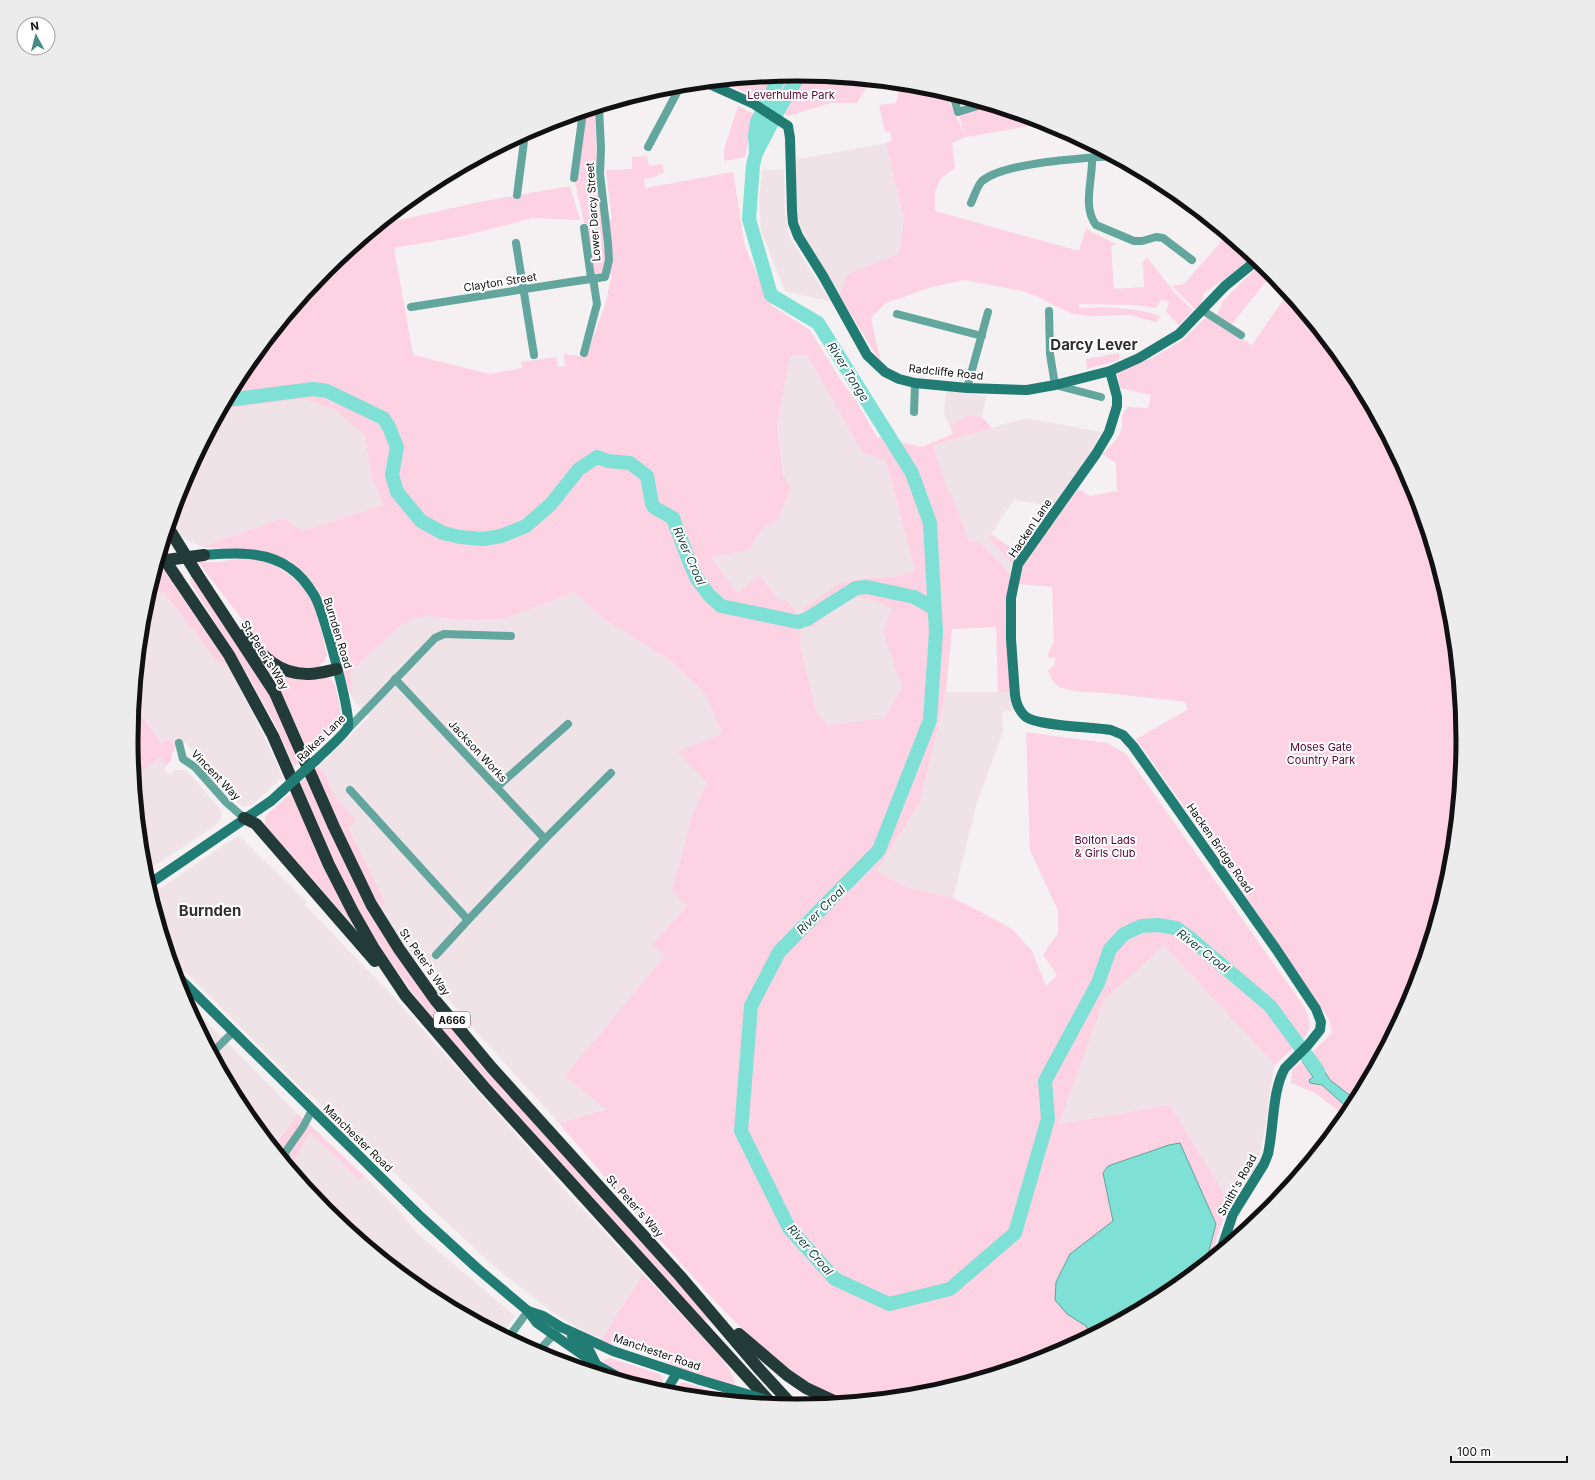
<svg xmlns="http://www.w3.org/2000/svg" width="1595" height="1480" font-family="Inter,sans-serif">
	<rect width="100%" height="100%" fill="#f5f1f2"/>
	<g fill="#f0e3e8">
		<polygon points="886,143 904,220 899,255 880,262 839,295 802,232 796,211 793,160"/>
		<polygon points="784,169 785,212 790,238 831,302 785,291 761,231 759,200 762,170"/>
		<polygon points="790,354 807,355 862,452 886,461 915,570 901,576 866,578 841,582 812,628 851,597 871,599 892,609 895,663 902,688 884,718 828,725 816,712 800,643 801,628 779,601 760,575 737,593 711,557 749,550 763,527 778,519 791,488 783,475 777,426"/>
		<polygon points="946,390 986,396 982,417 969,415 950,426 944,414"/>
		<polygon points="302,399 335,410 365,435 371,474 383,505 302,531 283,518 202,547 176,534 183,496 183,484 223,409"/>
		<polygon points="1026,418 1102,432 1087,458 1052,506 1014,500 988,538 1012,563 1010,574 981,543 969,541 951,494 948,492 933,445"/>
		<polygon points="150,591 165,593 217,662 228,665 256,720 283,777 252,805 242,807 215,772 201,763 186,743 176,747 168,739 163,743 135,707 144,610"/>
		<polygon points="575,592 601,617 671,661 704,692 723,733 707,782 693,813 687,906 652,943 665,956 566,1075 606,1108 559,1123 462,1016 432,978 421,958 415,962 381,909 385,902 349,827 355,820 337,800 325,774 318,766 369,717 353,700 349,672 401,625 413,619 426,616 462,620 503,619"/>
		<polygon points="946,692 1010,692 1013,711 1002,712 1003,732 977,803 953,898 903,886 877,870 920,802"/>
		<polygon points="160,756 166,766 164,769 170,775 176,770 185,770 191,775 219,808 221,813 221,820 215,826 145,872 135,776"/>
		<polygon points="238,835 307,902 305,905 392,995 505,1122 550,1174 643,1274 600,1342 552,1312 491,1264 311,1095 302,1089 171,958 152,894"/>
		<polygon points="1164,944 1275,1065 1271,1085 1267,1118 1257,1168 1229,1202 1170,1105 1059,1124 1088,1040 1104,1000 1117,986"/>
		<polygon points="186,1001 298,1114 274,1147 244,1110"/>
		<polygon points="310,1133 360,1180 364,1176 398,1209 417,1233 515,1316 502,1334 427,1294 338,1220 340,1217 303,1180 295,1171 292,1164"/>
	</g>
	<g fill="#fdd2e2" fill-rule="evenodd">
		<polygon points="798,74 870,81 857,103 831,103 788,116 743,91 723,82"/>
		<path d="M901,84L928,87L947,93L950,103L964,133L958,112L984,104L1047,123L966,137L952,143L955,168L941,178L935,192V211L1079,251L1086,228L1093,233L1117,244L1111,246L1114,289L1144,287L1143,262L1147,257L1175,293L1193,310L1179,325L1166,312L1169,302L1161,300L1156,308L1136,305L1079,304V308C1106,307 1135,307 1160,316L1157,322L1143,319L1130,315L1086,316L1070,313L1036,296L1022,291L965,280L932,287L886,303L871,318L881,363L839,295L848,274L899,254L904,220L886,143L892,141L890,131L885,132L879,105L896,103Z"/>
		<polygon points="738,106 754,114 745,157 724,161 724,149"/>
		<path d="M591,110H595L597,172L602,220L612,219L606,170L632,169V157L647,156L649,166L662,164L664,173L658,174V176L644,179L645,188L733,172L745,247L772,306L810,330L840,379L857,402L877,437L922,447L953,434L950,426L969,415L982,417L992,428L933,445L948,492L951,494L969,541L981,543L1010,574L1006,626L1010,692H998L996,627L952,629L946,692L920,802L877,870L903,886L953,898L987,915L1012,929L1032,951L1046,986L1057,975L1043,955L1058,933V911L1030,850L1026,732L1107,743L1125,753L1305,1008C1308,1016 1312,1024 1308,1032C1305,1039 1281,1059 1275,1065L1164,945L1104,1000L1059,1124L1170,1105L1229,1202L1217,1237L1212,1257L1206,1262L1216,1224L1180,1143L1169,1145L1108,1166L1103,1173L1113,1221L1070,1254L1067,1314L1086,1326L1091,1335L1052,1355L927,1393L844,1401L805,1381L757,1344L712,1298L634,1211L559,1123L606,1109L565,1076L665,956L652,944L687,906L672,891L693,813L707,782L678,752L723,733L704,692L671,661L601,617L575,592L503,619L462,620L426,616L413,619L401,625L350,672L353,700L344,677L327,603L306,575L291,561L275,555L251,550L202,547L283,518L302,531L383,505L371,474L365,436L335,410L302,399L223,409L244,370L327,269L382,224L479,202L570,186L580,220L533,218L463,236L394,248L413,355L490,374L522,368L521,362L556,357L558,367L565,366L564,354L586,357L605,305L612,275H593L586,223H584L574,178L585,112ZM790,355H807L862,452L886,461L915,570L901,576L866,578L841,582L802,610L807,625L812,628L851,597L871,599L892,609L883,631L902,688L884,718L828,725L816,712L800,643L801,628L796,611L786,600L779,601L760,575L737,593L711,557L749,550L763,527L778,519L791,488L783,475L777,426Z"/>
		<polygon points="1227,235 1252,256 1230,275 1203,294 1202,303 1195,309 1172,286 1184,284"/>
		<polygon points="1257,267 1268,279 1232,324 1217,315 1223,301"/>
		<path d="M1283,300L1310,320L1351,370L1413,485L1451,610L1463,740L1451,870L1413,995L1356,1100L1330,1080L1312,1052L1332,1033L1329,1019L1213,848L1136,739L1187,710L1186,702L1107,693L1081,692L1061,688L1053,682L1048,670C1054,666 1056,664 1055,657L1048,658V654L1054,641L1052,587L1017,584L1023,565L1078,489L1090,496L1117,491L1116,463L1102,454C1109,447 1118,440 1121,431C1124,420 1119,417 1128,407L1148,408L1151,395L1120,388L1117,372L1154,357L1183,340L1206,317L1252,345Z"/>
		<polygon points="1119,353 1119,360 1087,369 1086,359"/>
		<polygon points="183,484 183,496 176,534 170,525"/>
		<polygon points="991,534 1020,554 1012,563 988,538"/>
		<path d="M240,558C248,559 257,559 265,562C286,569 306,586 314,606C320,621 323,639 327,654C326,657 325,661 323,663C314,674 290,668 280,662C275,659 271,655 267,652L198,562H219Z"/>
		<polygon points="158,564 160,564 228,665 217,662 165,593 150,591"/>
		<polygon points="193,577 269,694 301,760 294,767 275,724 251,681 189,580"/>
		<path d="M259,658L330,678C336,683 336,690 338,698C347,729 330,736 310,756L294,720Z"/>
		<polygon points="135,707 162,743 168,739 176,747 172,753 171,761 166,766 160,757 135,776 132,740"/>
		<polygon points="318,766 325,774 337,800 356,820 349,828 385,902 381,909 358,867 315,770"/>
		<path d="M308,775L366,904L558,1146L708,1317L709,1321L702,1319C644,1256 587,1192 529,1128C480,1074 430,1021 390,961C352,906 324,844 300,782Z"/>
		<polygon points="293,792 360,933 265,826 265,816"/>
		<polygon points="1302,1061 1313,1077 1351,1111 1346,1117 1315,1093 1291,1083 1292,1070"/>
		<polygon points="298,1114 304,1120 280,1154 274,1147"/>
		<polygon points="309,1124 364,1176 360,1180 310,1133 292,1164 289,1154"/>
		<polygon points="643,1274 724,1360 735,1381 733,1386 670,1366 659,1357 629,1347 600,1342"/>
		<polygon points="609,1358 660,1374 663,1380 661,1391 637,1384 606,1366 604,1362 604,1360"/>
		<path d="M684,1382L745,1401L677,1394C675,1388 678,1383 684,1382Z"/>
	</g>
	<g fill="#7fe0d5" stroke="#5ea29a">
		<polygon points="1312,1052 1330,1080 1356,1100 1351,1111 1322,1085 1310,1083 1309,1080 1313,1077 1302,1061"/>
		<polygon points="1180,1143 1216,1224 1206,1262 1167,1294 1091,1335 1086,1326 1067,1314 1055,1300 1056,1282 1070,1254 1113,1221 1103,1173 1108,1166 1169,1145"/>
	</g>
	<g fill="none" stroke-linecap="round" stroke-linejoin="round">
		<g stroke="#7fe0d5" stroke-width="14">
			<polyline points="800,74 780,107 756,153 753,165 749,219 771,295 818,323 912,473 930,523 936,632 930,720 879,850 779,952 751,1006 741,1131 789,1228 835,1279 889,1304 950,1289 1015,1233 1048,1119 1045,1081 1098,983 1110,949 1124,934 1141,926 1158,925 1176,928 1190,938 1270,1006 1318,1071"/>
			<polyline points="756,152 755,136 757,122 780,76"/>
			<polyline points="228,400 313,389 327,391 383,418 389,427 397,447 392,475 397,492 421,521 443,533 460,537 483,539 501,536 526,526 551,504 579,469 597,457 608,461 630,463 647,476 652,504 655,508 673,518 689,561 697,579 709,595 721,606 798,622 807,619 856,588 867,587 914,597 934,608"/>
		</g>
		<g stroke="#63a69e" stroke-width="8">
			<polyline points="953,94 958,112 984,104"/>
			<polyline points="648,147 681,85"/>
			<path d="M1092,158C1093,179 1082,207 1096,225L1134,241H1142L1156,237L1163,238L1192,260"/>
			<polyline points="574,178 583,112"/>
			<path d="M1168,187C1172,196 1181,204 1191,206"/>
			<polyline points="517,195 525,134"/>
			<path d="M971,203C974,197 977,186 982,181C1006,162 1079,159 1111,156"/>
			<polyline points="584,228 591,278"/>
			<polyline points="516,243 534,355"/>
			<polyline points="411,307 570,282 605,277 609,260 608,243 600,174 601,148 599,108"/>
			<polyline points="1202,310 1241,335"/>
			<polyline points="1049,311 1050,354 1055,385 1101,397"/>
			<polyline points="897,314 982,336"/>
			<polyline points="584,353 597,304 593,278"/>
			<polyline points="967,388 988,312"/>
			<polyline points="914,412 915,383"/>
			<polyline points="395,679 545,839"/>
			<polyline points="348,729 435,638 444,634 511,636"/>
			<polyline points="179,743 183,759 195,767 226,802 244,818"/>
			<polyline points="497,787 568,724"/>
			<polyline points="350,790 468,920 545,839 611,773"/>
			<polyline points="436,955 468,920"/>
			<polyline points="213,1052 233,1032"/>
			<polyline points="285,1154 289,1165"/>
			<polyline points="282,1157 303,1127 312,1110"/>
			<polyline points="325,1209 333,1216"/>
			<polyline points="509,1337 528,1311"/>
			<polyline points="539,1353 544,1345 557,1331"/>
		</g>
		<g stroke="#217c74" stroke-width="10">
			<polyline points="707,83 754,104 788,126 790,138 792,211 793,223 798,236 823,276 867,355 885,372 899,379 915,383 967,388 1027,390 1055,385 1110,371 1139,358 1179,334 1225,286 1257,260"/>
			<path d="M1110,371L1117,397V406L1109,432L1096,454L1018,564L1011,598V639L1015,695C1016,703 1019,711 1026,717C1038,726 1092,727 1111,730L1123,735L1133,746L1276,949L1316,1009L1321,1022L1320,1030L1308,1045L1285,1068C1272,1090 1274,1128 1268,1154L1264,1164L1233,1214L1221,1250"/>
			<path d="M204,555C232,553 265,550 290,568C299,574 308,585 314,595C323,609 351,713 348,727C346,733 322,754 316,760"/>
			<polyline points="149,884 271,801 281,792"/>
			<polyline points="176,975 421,1217 478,1269 528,1311 537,1323 597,1365 622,1379"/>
			<polyline points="528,1311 543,1316 561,1327 613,1351 700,1380"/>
			<polyline points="572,1336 589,1350 596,1364"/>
			<polyline points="669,1393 669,1386 677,1373"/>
		</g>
		<g stroke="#233b38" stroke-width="12">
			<polyline points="159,561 204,555"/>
			<polyline points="197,574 275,693 334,827 371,904 399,949 436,1001 492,1068 680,1276 760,1370 793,1406"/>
			<polyline points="177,578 229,655 273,736 329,865 353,912 373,947 405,995 484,1087 771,1403"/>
			<path d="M245,634C262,656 279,675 309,674C318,674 328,671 337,669"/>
			<polyline points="244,818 256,824 262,831 375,961"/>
			<polyline points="739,1334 787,1375 806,1388 836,1402"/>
		</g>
		<g stroke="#217c74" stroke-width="10">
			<polyline points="281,792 316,760"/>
			<polyline points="700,1380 783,1405"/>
		</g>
		<g stroke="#233b38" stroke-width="12">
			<polyline points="171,532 197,574"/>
			<polyline points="161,554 177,578"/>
		</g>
	</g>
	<g text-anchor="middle" stroke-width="4" stroke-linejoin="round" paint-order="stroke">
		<rect fill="#fff" stroke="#595858" stroke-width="1" x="434" y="1012" width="36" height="16" rx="3"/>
		<g font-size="10" font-weight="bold" fill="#121111">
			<text x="452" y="1024">A666</text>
		</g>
		<g font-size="11" fill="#590233" stroke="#fff">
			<text x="791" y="99">Leverhulme Park</text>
			<text x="1321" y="751">Moses Gate<tspan x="1321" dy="13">Country Park</tspan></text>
			<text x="1105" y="844">Bolton Lads<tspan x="1105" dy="13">&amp; Girls Club</tspan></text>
		</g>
		<g font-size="11" fill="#121111" stroke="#fff">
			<text transform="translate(593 212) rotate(-94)" y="4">Lower Darcy Street</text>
			<text transform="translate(500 282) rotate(-9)" y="4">Clayton Street</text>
			<text transform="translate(946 372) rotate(6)" y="4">Radcliffe Road</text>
			<text transform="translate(1030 528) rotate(-56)" y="4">Hacken Lane</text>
			<text transform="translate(338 633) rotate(73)" y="4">Burnden Road</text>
			<text transform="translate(265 655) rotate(58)" y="4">St. Peter's Way</text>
			<text transform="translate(321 738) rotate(-44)" y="4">Raikes Lane</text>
			<text transform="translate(478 751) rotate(47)" y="4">Jackson Works</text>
			<text transform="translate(216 775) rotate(46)" y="4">Vincent Way</text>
			<text transform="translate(1220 848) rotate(55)" y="4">Hacken Bridge Road</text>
			<text transform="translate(425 962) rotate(55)" y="4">St. Peter's Way</text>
			<text transform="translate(358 1138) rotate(44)" y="4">Manchester Road</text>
			<text transform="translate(1237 1185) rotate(-61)" y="4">Smith's Road</text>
			<text transform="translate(635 1206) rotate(48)" y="4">St. Peter's Way</text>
			<text transform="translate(657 1352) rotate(19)" y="4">Manchester Road</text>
		</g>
		<g font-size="12" font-style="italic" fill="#1c4944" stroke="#fff">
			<text transform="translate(848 372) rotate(58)" y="4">River Tonge</text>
			<text transform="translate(689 556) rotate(66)" y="4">River Croal</text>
			<text transform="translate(821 910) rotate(-45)" y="4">River Croal</text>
			<text transform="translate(1203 951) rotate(38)" y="4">River Croal</text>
			<text transform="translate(810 1250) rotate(49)" y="4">River Croal</text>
		</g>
		<g font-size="15" font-weight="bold" fill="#333031" stroke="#fff">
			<text x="1094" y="350">Darcy Lever</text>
			<text x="210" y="916">Burnden</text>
		</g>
	</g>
	<path d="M0 0H1595V1480H0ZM138 740a659 659 0 1 1 1318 0a659 659 0 1 1-1318 0Z" fill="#ececec" fill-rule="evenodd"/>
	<path fill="none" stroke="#121111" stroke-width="5" d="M138 740a659 659 0 1 1 1318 0a659 659 0 1 1-1318 0Z"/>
	<g transform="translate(36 36) rotate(353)"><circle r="19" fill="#ffffff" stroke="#a0a0a0"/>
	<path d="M0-3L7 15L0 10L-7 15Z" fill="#468c84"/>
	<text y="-6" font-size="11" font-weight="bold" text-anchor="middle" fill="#121111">N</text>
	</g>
	<path d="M1451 1456v6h116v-6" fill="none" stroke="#121111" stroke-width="2"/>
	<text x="1457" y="1456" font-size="12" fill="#121111" stroke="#ffffff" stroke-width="3" paint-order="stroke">100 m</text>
</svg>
